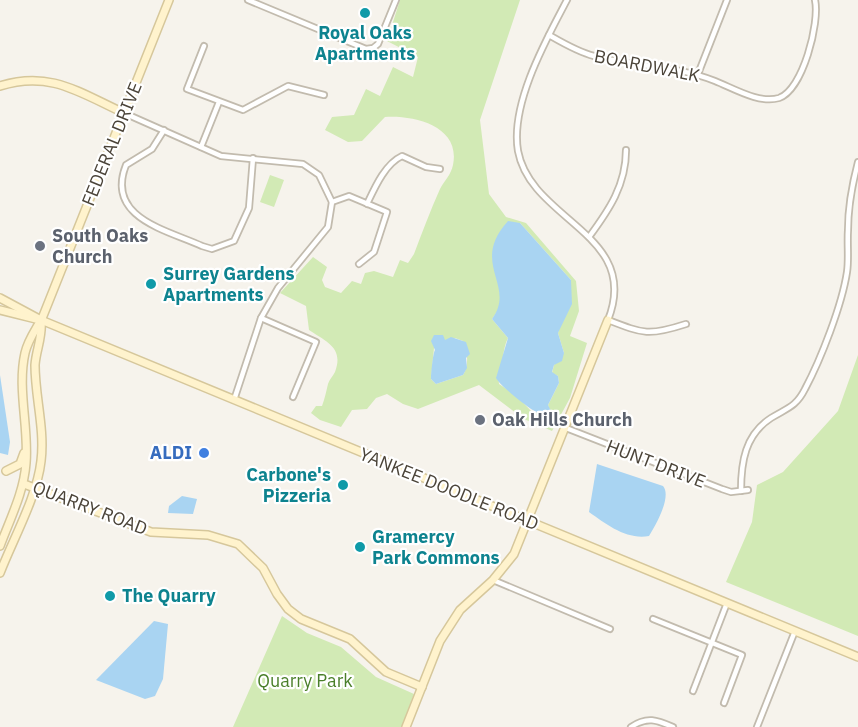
<svg xmlns="http://www.w3.org/2000/svg" width="858" height="727" font-family="'IBM Plex Sans',sans-serif">
	<rect width="100%" height="100%" fill="#f6f3ec"/>
	<g fill="#d2eab5" fill-rule="evenodd">
		<path d="M400,0H520L480,120L489,194L506,217L526,223L576,281L579,311L570,336L587,343L570,398L552,431L524,419L479,385L418,409L403,404L387,394L376,398L367,409L352,410L341,427L320,420L311,413L316,406H322C325,398 326,392 328,384C329,380 333,376 335,372C344,348 327,342 309,330L306,306L280,293L313,257L327,267L322,280L325,287L341,293L352,281L361,284L365,273L374,271L393,277L400,260L408,263L414,254C422,233 430,211 440,189C444,181 451,175 453,165C461,126 414,115 385,117L362,141L348,142L325,130L332,117L354,115L366,89L380,96L393,67L413,77L418,57L387,41ZM520,223L571,280L558,333L564,353L554,365L552,373L558,376L559,383L548,405L551,413L532,412L517,396L499,384L498,373C504,365 502,349 508,338L492,319L501,306L499,282ZM455,338L463,341C468,351 469,366 463,375L436,384L431,379L434,348Z"/>
		<polygon points="270,175 284,180 274,207 260,202"/>
		<polygon points="858,355 858,636 726,582 752,522 757,485 783,472 838,411"/>
		<polygon points="282,616 307,633 341,647 376,677 414,694 402,727 233,727"/>
	</g>
	<g fill="#a9d4f2">
		<path d="M508,221L520,223L571,280L572,304L558,333L564,353L562,361L554,365L552,372L558,376L559,383L548,405L552,413L548,418C537,416 501,387 496,378L508,338L492,319C517,285 469,264 508,221Z"/>
		<path d="M434,335H443L445,340L451,337L466,342L470,354L466,358L467,368L463,375L436,384L431,379C431,373 433,353 435,350L431,341Z"/>
		<polygon points="0,375 10,442 8,455 0,453"/>
		<path d="M597,464L663,486C672,496 656,525 649,536C627,540 607,525 589,512Z"/>
		<polygon points="182,496 197,499 193,514 168,513 169,506"/>
		<polygon points="154,621 168,624 163,679 155,696 145,699 96,680"/>
	</g>
	<g fill="none" stroke-linecap="round" stroke-linejoin="round">
		<g stroke="#c2bbae" stroke-width="8">
			<g id="street">
				<polyline points="248,0 366,49 373,48 378,44 396,0"/>
				<path d="M567,0C546,40 510,104 518,151C531,221 642,234 608,320C644,334 649,336 686,324"/>
				<path d="M549,35C563,43 578,52 594,56C634,67 675,65 715,81C733,88 759,104 779,98C803,90 820,22 815,0"/>
				<polyline points="204,46 187,89 243,110 288,86 324,95"/>
				<polyline points="698,74 727,0"/>
				<polyline points="124,113 221,156 303,164 319,175 332,202 328,227 278,288 261,318 234,400"/>
				<path d="M164,130L152,149L126,165C105,218 167,230 202,246L212,249L234,241L249,208L253,158"/>
				<polyline points="201,147 219,102"/>
				<polyline points="332,202 349,196 387,212 374,252 359,264"/>
				<path d="M367,204C375,187 385,164 402,156L426,167L440,169"/>
				<path d="M589,237C609,210 626,185 626,150"/>
				<polyline points="261,318 316,342 293,397"/>
				<polyline points="566,428 722,489 731,492 748,490"/>
				<path d="M741,491C741,462 745,435 771,418C787,408 796,407 805,389C821,359 842,305 847,272C849,259 847,244 848,230C848,207 852,185 858,162"/>
				<polyline points="493,580 610,629"/>
				<polyline points="653,619 742,655 724,703"/>
				<polyline points="693,691 727,603"/>
				<path d="M631,727C647,716 657,720 673,727"/>
				<polyline points="757,727 795,631"/>
			</g>
		</g>
		<g stroke="#d6c79b" stroke-width="10">
			<g id="secondary">
				<path d="M0,86C50,70 80,93 124,113"/>
				<polyline points="0,298 41,320 858,657"/>
				<polyline points="0,310 36,319"/>
				<polyline points="6,471 20,464 24,453"/>
				<polyline points="24,484 151,532 208,535 238,544 263,568 277,594 288,609 301,619 350,639 386,672 422,687"/>
				<path d="M0,546C10,519 24,492 26,463C29,427 17,389 25,353C28,339 37,328 43,316L169,0"/>
				<path d="M0,573C13,539 37,497 41,461C45,429 35,397 35,365C36,350 43,336 41,320"/>
				<polyline points="406,727 440,641 460,610 493,580 514,554 608,320"/>
			</g>
		</g>
		<use href="#street" stroke="#fff" stroke-width="4.5"/>
		<use href="#secondary" stroke="#fff3cd" stroke-width="7"/>
	</g>
	<g fill="#0f9aa8" stroke="#fff" stroke-width="2">
		<circle cx="365" cy="13" r="6"/>
		<circle cx="151" cy="284" r="6"/>
		<circle cx="343" cy="485" r="6"/>
		<circle cx="360" cy="547" r="6"/>
		<circle cx="110" cy="596" r="6"/>
	</g>
	<g fill="#6b7280" stroke="#fff" stroke-width="2">
		<circle cx="40" cy="246" r="6"/>
		<circle cx="480" cy="420" r="6"/>
	</g>
	<circle fill="#3f7fe0" stroke="#fff" stroke-width="2" cx="204" cy="453" r="6"/>
	<g text-anchor="middle" stroke-width="4.5" stroke-linejoin="round" paint-order="stroke">
		<g font-size="18" font-weight="bold" fill="#0d838f" stroke="#fff" text-anchor="start">
			<text x="365" y="39" text-anchor="middle">Royal Oaks<tspan x="365" dy="21">Apartments</tspan></text>
			<text x="163" y="280">Surrey Gardens<tspan x="163" dy="21">Apartments</tspan></text>
			<text x="331" y="481" text-anchor="end">Carbone's<tspan x="331" dy="21">Pizzeria</tspan></text>
			<text x="372" y="543">Gramercy<tspan x="372" dy="21">Park Commons</tspan></text>
			<text x="122" y="602">The Quarry</text>
		</g>
		<g font-size="18" fill="#4b4439" stroke="#fff">
			<text transform="translate(647 66) rotate(11)" y="6">BOARDWALK</text>
			<text transform="translate(112 144) rotate(-68)" y="6">FEDERAL DRIVE</text>
			<text transform="translate(656 464) rotate(21)" y="6">HUNT DRIVE</text>
			<text transform="translate(449 489) rotate(22)" y="6">YANKEE DOODLE ROAD</text>
			<text transform="translate(90 508) rotate(21)" y="6">QUARRY ROAD</text>
		</g>
		<g font-size="18" font-weight="bold" fill="#5b616d" stroke="#fff" text-anchor="start">
			<text x="52" y="242">South Oaks<tspan x="52" dy="21">Church</tspan></text>
			<text x="492" y="426">Oak Hills Church</text>
		</g>
		<g font-size="18" font-weight="bold" fill="#366cbe" stroke="#fff" text-anchor="end">
			<text x="192" y="459">ALDI</text>
		</g>
		<g font-size="18" fill="#4a7f2a" stroke="#fff">
			<text x="305" y="687">Quarry Park</text>
		</g>
	</g>
</svg>
